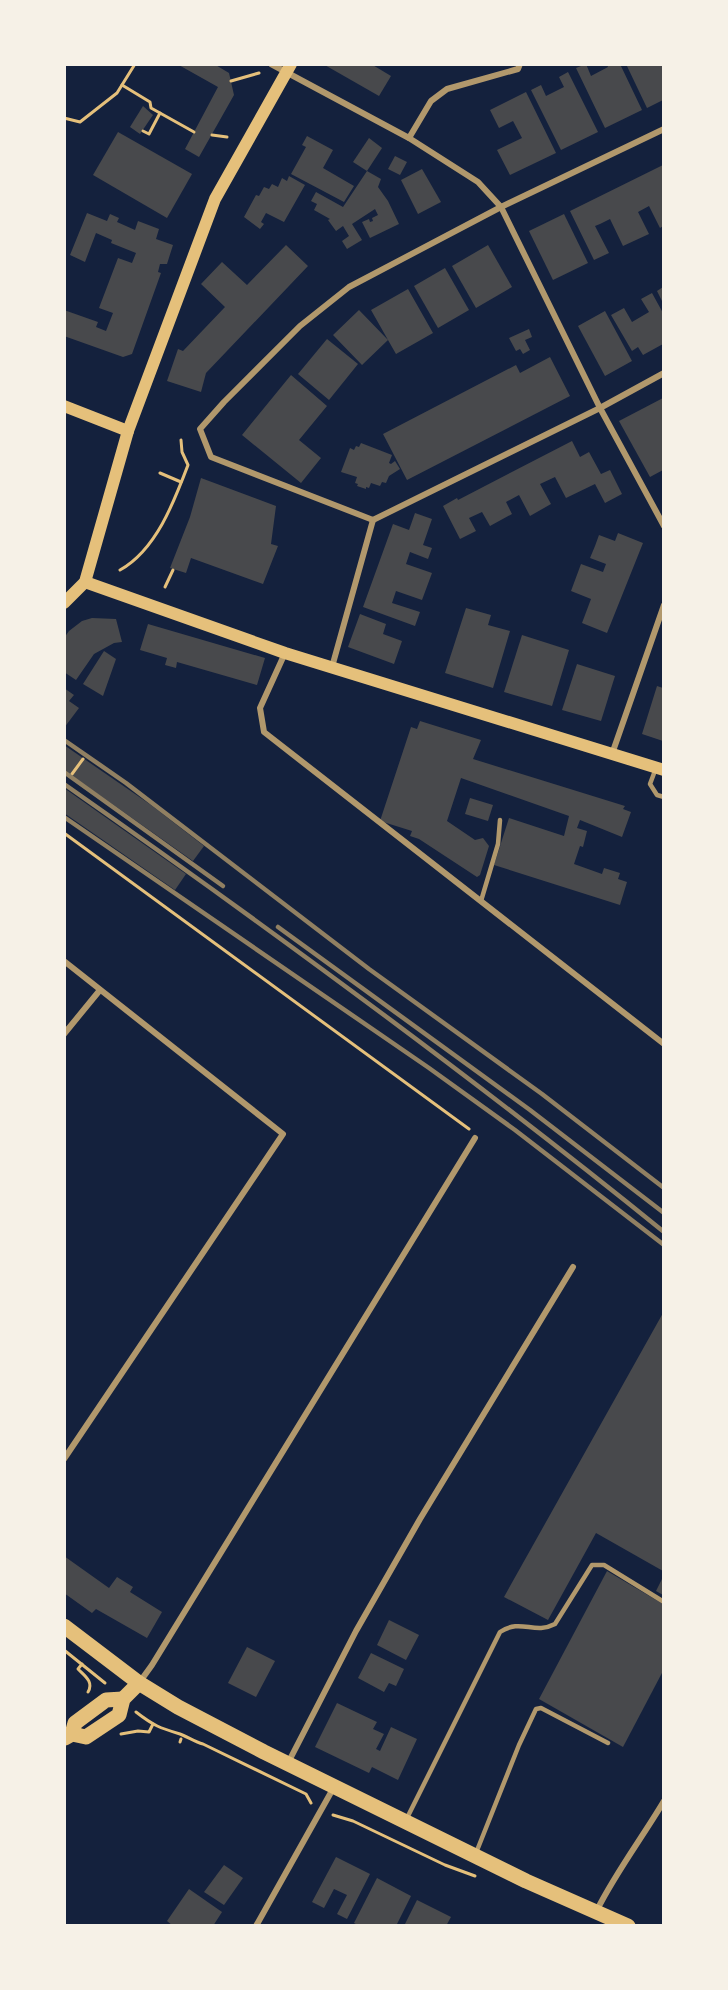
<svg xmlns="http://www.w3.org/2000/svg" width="728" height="1990" font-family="'DejaVu Sans',sans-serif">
	<rect width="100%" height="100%" fill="#14213d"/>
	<g fill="#48494c">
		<polygon points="177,64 214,64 229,73 234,95 199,157 185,149 218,87"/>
		<polygon points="323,64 371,64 391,76 379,96"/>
		<polygon points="586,64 591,76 608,67 607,64 620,64 642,110 605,128 576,68"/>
		<polygon points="626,64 663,64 663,100 647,108"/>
		<polygon points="568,72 598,132 561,150 531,90 541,85 546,96 564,87 559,77"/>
		<polygon points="526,92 556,153 510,175 497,150 522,138 513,121 499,128 490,110"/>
		<polygon points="143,106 153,115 140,134 130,127"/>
		<polygon points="118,132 192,174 167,218 93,175"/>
		<polygon points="307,136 333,150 323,168 354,186 344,202 291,174 306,147 302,145"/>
		<polygon points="369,138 382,148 367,171 353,162"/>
		<polygon points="395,156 407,162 400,175 388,169"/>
		<polygon points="663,165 663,226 660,228 649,206 638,212 649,234 623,246 610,219 600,224 595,226 609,253 594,260 570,211"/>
		<polygon points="422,169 441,202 418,214 401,180"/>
		<polygon points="367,171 381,179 378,187 388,201 399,224 370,238 362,222 369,219 370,222 373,221 372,218 378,215 375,209 352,224 362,240 347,249 342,241 349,236 343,226 336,231 328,220 330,219 314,210 317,204 311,201 316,192 343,207"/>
		<polygon points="289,176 305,185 284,222 266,213 261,222 264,224 260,229 244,217 256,195 259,196 264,187 269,189 272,184 278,187 282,178 287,181"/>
		<polygon points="87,213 107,221 110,214 119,218 117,222 135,230 138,221 159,229 156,239 173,245 167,264 160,264 158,272 161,273 132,354 123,357 64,336 64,310 98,322 96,327 106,331 113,313 99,308 118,258 132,263 136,253 111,243 112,240 96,233 85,262 70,255"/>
		<polygon points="564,214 588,263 553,280 529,231"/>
		<polygon points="286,245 308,266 206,373 201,392 167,381 178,349 183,351 225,307 201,284 222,262 247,285"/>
		<polygon points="488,245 512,287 476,308 452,266"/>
		<polygon points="445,268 469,310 438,328 414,286"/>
		<polygon points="663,287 663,303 657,291"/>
		<polygon points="408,289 433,333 396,354 388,340 362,365 333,335 359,310 388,340 371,310"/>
		<polygon points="652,293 663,313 663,344 643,355 638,347 632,351 611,315 624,308 632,322 649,312 641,299"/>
		<polygon points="605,311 632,361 605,376 578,326"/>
		<polygon points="529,329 532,337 525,340 530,350 523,354 520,349 516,351 509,338"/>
		<polygon points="327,339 358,364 329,400 298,374"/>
		<polygon points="550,357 570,396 407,480 383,434 516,365 520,373"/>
		<polygon points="291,375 327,406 299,440 321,458 301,483 242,435"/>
		<polygon points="663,398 663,470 650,477 619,421"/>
		<polygon points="572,441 580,457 589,452 601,474 610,470 622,494 605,503 595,484 566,498 555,477 540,484 551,504 530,516 519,495 506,502 512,514 490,526 482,512 469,518 476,531 460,539 443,506 457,498 458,500"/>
		<polygon points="361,443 392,455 389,463 391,464 395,461 400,469 389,476 386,483 382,482 380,486 371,483 369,488 366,487 366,489 357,486 358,484 355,483 357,477 341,472 350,448 354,450 356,446 359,447"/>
		<polygon points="201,478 276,506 271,544 278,546 263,584 191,558 186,573 170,568 190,517"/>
		<polygon points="415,513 432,519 423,545 432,548 428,559 410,552 406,564 432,573 422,600 396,591 392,603 420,612 415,626 363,607 393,524 409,530"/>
		<polygon points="618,533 643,543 607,633 582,623 591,599 571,591 581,564 603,572 606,564 590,558 595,546 599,535 615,541"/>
		<polygon points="466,608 491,615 488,625 510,631 493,688 445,673"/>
		<polygon points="360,614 386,624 383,634 402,641 394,664 348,647"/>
		<polygon points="92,618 116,619 122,642 114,643 94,654 76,680 64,672 64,638 69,631 82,621"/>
		<polygon points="148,624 265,658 257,685 177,662 176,668 165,665 167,658 140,650"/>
		<polygon points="522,635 569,650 552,706 504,692"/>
		<polygon points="104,651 116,659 103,696 83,684"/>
		<polygon points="577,664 615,676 601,721 562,710"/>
		<polygon points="657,686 663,688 663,741 642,734"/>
		<polygon points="64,688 74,695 69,701 79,708 64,728"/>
		<polygon points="420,721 481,740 473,759 625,806 623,809 631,812 622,837 580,820 577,828 587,831 583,847 580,846 574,864 602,874 604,868 620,873 618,879 627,882 620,905 494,865 509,818 564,836 569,816 461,778 447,821 475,840 483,838 489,846 480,875 477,877 419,839 410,836 412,831 380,821 411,727 417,729"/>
		<polygon points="64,745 151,805 204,846 193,861 64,770"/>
		<polygon points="64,788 186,874 175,890 64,813"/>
		<polygon points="470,798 493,805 488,821 465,814"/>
		<polygon points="663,1313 663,1571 596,1533 548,1620 504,1597"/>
		<polygon points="64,1556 109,1588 117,1577 133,1587 130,1592 162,1612 147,1638 96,1609 92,1613 64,1593"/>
		<polygon points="607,1571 663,1604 663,1671 623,1747 539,1699"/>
		<polygon points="663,1577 663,1595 656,1591"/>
		<polygon points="389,1620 419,1635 406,1660 377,1645"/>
		<polygon points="247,1647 275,1661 256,1697 228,1683"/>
		<polygon points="371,1653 404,1669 396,1686 389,1683 384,1692 358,1678"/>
		<polygon points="337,1703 377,1722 373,1729 384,1734 376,1749 380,1751 391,1727 417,1739 398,1780 372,1767 369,1773 315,1747"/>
		<polygon points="336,1857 370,1874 347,1919 337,1914 347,1895 334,1889 324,1908 312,1902"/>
		<polygon points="224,1865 243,1878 224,1905 204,1892"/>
		<polygon points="377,1878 411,1896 396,1926 359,1926 354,1923"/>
		<polygon points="189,1889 222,1912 213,1926 173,1926 167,1921"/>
		<polygon points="417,1900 451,1917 446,1926 404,1926"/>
	</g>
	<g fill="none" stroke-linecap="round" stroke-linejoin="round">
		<g stroke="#e5c07b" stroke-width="3">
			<polyline points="231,81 259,73"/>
			<polyline points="122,85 150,102 151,108 194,132"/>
			<polyline points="64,118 80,122 117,93 135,64"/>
			<polyline points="143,131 149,134 160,113"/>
			<polyline points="212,135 227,137"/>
			<polyline points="160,473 181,482"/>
			<path d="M120,570C156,550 174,502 188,465L182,452L181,440"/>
			<polyline points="165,587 173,570"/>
			<polyline points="72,774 83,759"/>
			<polyline points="64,833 469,1129"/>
			<polyline points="64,1650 105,1683"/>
			<path d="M82,1664L78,1669C85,1676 94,1682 88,1692"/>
			<path d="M136,1712C154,1726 160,1728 180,1734C188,1737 195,1742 203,1744L306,1794L311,1803"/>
			<polyline points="121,1734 138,1731 149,1732 153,1724"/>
			<polyline points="180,1742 181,1739"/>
			<polyline points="333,1815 353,1821 445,1865 475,1876"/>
		</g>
		<g stroke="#b1986c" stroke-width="4.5">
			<polyline points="656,768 650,784 657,795 664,797"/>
			<polyline points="481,901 498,844 500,820"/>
			<path d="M406,1820L500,1632C521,1618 534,1635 555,1624L592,1565H604L664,1602"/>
			<polyline points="476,1853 519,1745 536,1709 541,1708 608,1743"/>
		</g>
		<g stroke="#b1986c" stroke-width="6">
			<polyline points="271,64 409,138 478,182 501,207 600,408 664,526"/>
			<polyline points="664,129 501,207 349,287 300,326 224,402 200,429 211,457 373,520 600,408 664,373"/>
			<polyline points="409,138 431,101 447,89 518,69 520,64"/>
			<polyline points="285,653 260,708 264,732 664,1044"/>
			<polyline points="332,667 373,520"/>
			<polyline points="612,754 664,605"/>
			<polyline points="64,961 283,1134 64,1459"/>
			<polyline points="64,1034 100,990"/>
			<polyline points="139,1683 152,1665 475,1138"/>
			<polyline points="288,1763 356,1631 420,1519 573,1267"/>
			<path d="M597,1910C616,1872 642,1838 664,1801"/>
			<polyline points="256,1926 334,1787"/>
		</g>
		<g stroke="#e5c07b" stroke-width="12">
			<polyline points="64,406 128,431"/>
			<polyline points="85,582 285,653 664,770"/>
			<polyline points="64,603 85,582 128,431 215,199 291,64"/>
		</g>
		<g stroke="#e5c07b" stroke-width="15">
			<polyline points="64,1626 139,1683 178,1707 264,1752 526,1881 628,1926"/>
			<polyline points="72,1734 86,1737 119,1715 123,1699 139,1683"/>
			<polyline points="65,1738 72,1734 75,1723 106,1700 123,1699"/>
		</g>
		<g stroke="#918062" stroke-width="4.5">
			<polyline points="64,740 126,783 369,969 542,1094 664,1188"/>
			<polyline points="64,772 223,886"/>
			<path d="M64,784C268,927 470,1075 664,1232"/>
			<polyline points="64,817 429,1068 515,1130 664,1245"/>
			<polyline points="278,927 530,1110 664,1213"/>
		</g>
	</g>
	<rect width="728" height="1990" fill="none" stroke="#f6f1e7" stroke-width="132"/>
</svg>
